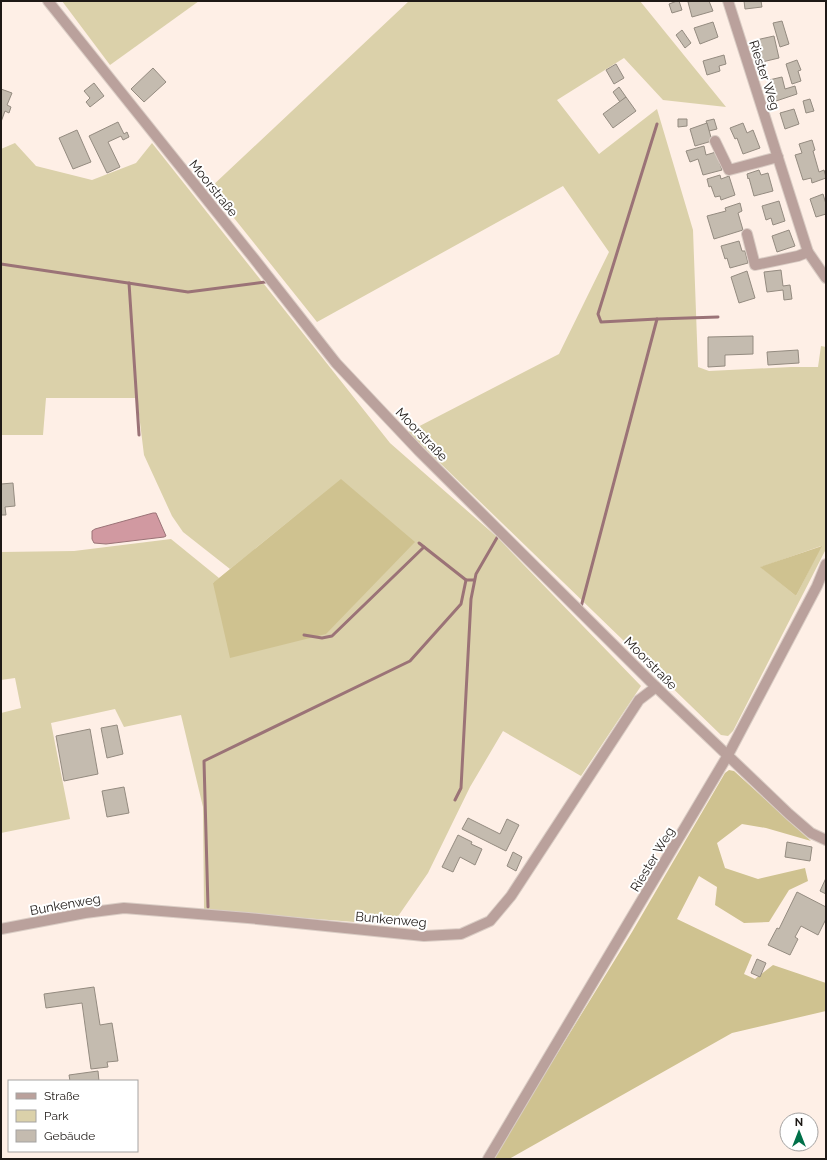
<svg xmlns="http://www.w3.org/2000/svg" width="827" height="1160" font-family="Raleway,sans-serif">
	<rect width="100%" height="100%" fill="#feefe6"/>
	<g fill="#dbd1aa" fill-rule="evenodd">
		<polygon points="62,1 199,1 110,65"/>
		<path d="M409,1H640L726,107L663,100L624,58L557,100L599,154L657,109L693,230L698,367L709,371L791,367H818L821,346L826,347V549L733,731L728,736L721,735L408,432L559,354L609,252L563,186L317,322L210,188ZM821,546L796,596L761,567Z"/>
		<polygon points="15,143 36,166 92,180 136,163 152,143 390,443 497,537 641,686 581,776 503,731 470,787 428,873 392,925 204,910 203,807 181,715 124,727 115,709 51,723 70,819 1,833 1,713 21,708 15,678 1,680 1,552 74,551 171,539 219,578 213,583 341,479 230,569 183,532 172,516 144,455 137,398 46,398 43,435 1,435 1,149"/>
	</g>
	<g fill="#cfc290">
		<polygon points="341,479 415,542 326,634 230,658 213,583"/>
		<polygon points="822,546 796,596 760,567"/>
		<polygon points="729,770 734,771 811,841 766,828 742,824 717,843 725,868 758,879 805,868 808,881 789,890 769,922 744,923 715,905 717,887 699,876 677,919 752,955 744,974 755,979 773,965 826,983 826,1011 732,1033 509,1159 494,1159 496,1153 632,932 725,773"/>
	</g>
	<polygon fill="#d199a1" stroke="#9b7377" points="153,513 156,513 166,536 164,537 106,544 94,543 92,539 92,531 95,529"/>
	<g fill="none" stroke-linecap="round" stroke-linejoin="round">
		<g stroke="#9b7377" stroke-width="3">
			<polyline points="657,124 598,314 601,322 657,319 718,317"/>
			<polyline points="1,264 188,292 265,282"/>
			<polyline points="129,283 139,435"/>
			<polyline points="419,543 466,580"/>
			<polyline points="581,607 657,319"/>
			<polyline points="304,635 322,638 332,636 424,547"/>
			<polyline points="455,800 461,788 471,599 476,574 498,536"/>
			<polyline points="208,907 204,761 410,661 461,604 466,580 474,580"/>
		</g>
	</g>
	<g fill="#c4bbaf" stroke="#948b80">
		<polygon points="677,1 679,1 682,10 672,13 669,4"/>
		<polygon points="690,1 709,1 713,11 692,17 688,2"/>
		<polygon points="744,1 761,1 762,7 745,9"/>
		<polygon points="782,21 789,44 780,47 773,23"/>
		<polygon points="713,22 718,37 700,44 694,28"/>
		<polygon points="682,30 691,43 685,48 676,35"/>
		<polygon points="774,36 779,58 762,62 756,40"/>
		<polygon points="724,55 726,64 719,66 720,71 707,75 703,61"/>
		<polygon points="797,60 801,70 798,71 801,81 792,84 786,64"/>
		<polygon points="616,64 624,78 614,84 606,70"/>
		<polygon points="153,68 166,82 144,102 131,89"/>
		<polygon points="782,77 785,89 795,86 797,94 776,101 769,80"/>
		<polygon points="94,83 104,96 90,107 86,102 90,98 84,91"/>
		<polygon points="619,87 626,97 620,102 613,92"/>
		<polygon points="1,89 12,93 7,105 11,107 9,113 5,111 1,122"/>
		<polygon points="626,97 636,111 613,128 603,114"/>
		<polygon points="810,99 814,111 806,113 803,101"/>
		<polygon points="794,109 799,124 785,129 780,113"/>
		<polygon points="678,119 687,119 687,126 678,127"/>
		<polygon points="714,119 717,129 709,131 706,121"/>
		<polygon points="118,122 124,134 127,132 129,137 123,140 121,136 108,142 120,167 107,173 89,136"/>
		<polygon points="707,123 712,141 695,146 690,129"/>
		<polygon points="743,123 747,133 753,130 760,148 743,154 737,138 735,139 730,128"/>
		<polygon points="77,130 91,162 73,169 59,138"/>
		<polygon points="812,140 815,150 813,151 819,172 824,170 826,177 826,178 812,183 811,178 803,180 795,155 802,153 799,144"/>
		<polygon points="704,146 706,155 716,152 722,170 703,175 698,159 690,162 686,151"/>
		<polygon points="759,170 761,175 768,173 773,191 754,196 749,178 748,179 747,174"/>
		<polygon points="720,175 721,179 729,176 735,195 721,200 720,196 715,197 711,186 709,187 707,179"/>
		<polygon points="823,194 826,204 826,214 816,217 810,199"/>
		<polygon points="779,201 785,221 773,225 771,218 766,220 762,206"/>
		<polygon points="740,203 742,211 738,213 743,230 714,239 707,216 726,211 725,208"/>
		<polygon points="789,230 795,246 777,252 772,236"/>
		<polygon points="739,241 742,251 745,251 748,263 730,268 727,258 725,259 721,246"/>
		<polygon points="781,270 783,286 790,285 792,299 784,300 783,290 767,292 764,272"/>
		<polygon points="747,271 755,298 739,303 731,277"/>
		<polygon points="753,336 753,354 725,355 725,366 708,367 708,337"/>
		<polygon points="798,350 799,363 768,365 767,352"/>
		<polygon points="13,483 15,506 5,507 6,515 1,515 1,484"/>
		<polygon points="117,725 123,754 107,758 101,728"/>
		<polygon points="90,729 98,774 64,781 56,736"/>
		<polygon points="124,787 129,813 107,817 102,791"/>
		<polygon points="468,818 500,834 507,819 519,825 506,851 462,829"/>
		<polygon points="458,835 472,842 471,844 482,849 475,865 460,857 453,872 442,867"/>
		<polygon points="787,842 812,847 810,861 785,857"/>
		<polygon points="513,852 522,857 516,871 507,866"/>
		<polygon points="826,878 826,894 820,891"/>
		<polygon points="797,892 826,907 826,919 818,935 801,926 795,937 798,939 790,955 768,945 777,928 779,929"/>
		<polygon points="757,959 766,963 760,977 751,973"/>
		<polygon points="94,987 100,1025 112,1023 118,1061 107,1062 108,1067 91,1069 82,1003 46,1008 44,994"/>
		<polygon points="98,1071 99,1081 70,1081 69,1075"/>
	</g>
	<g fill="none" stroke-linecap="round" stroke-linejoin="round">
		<g stroke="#dacdc5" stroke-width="12">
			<g id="minor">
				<polyline points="48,1 252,256 336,363 419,451 656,687 789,814 811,833 826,840"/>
				<polyline points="728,1 808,252 826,278"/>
				<polyline points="715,141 729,170 778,157"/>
				<polyline points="747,234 755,265 798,256 808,252"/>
				<polyline points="1,929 85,913 124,908 248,918 424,936 461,934 490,921 511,896 639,700 656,687"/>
				<polyline points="488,1159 728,755 817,586 826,564"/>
			</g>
		</g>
		<use href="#minor" stroke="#baa19c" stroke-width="10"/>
	</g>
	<g text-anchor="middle" stroke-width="4" stroke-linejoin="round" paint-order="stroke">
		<g font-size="13" fill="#1e1916" stroke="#fff">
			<text transform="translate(765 75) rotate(72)" y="5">Riester Weg</text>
			<text transform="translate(214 188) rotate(51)" y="5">Moorstraße</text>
			<text transform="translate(422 434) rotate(46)" y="5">Moorstraße</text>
			<text transform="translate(651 663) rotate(45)" y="5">Moorstraße</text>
			<text transform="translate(652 859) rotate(-59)" y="5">Riester Weg</text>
			<text transform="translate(65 904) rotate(-10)" y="5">Bunkenweg</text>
			<text transform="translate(391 919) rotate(5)" y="5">Bunkenweg</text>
		</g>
	</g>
	<rect width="827" height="1160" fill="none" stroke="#1e1916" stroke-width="4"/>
	<rect x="8" y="1080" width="130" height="72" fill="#ffffff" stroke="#a5a3a2"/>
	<rect x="16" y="1093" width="20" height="6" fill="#baa19c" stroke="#a5a3a2"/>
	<text x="44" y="1100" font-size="12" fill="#1e1916">Straße</text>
	<rect x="16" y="1110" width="20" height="12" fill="#dbd1aa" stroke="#a5a3a2"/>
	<text x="44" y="1120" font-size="12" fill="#1e1916">Park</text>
	<rect x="16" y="1130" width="20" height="12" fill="#c4bbaf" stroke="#a5a3a2"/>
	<text x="44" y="1140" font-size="12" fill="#1e1916">Gebäude</text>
	<g transform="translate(799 1132)"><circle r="19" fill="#ffffff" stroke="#a5a3a2"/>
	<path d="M0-3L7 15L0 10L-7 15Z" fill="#007049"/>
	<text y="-6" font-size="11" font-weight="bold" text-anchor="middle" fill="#1e1916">N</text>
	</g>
</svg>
